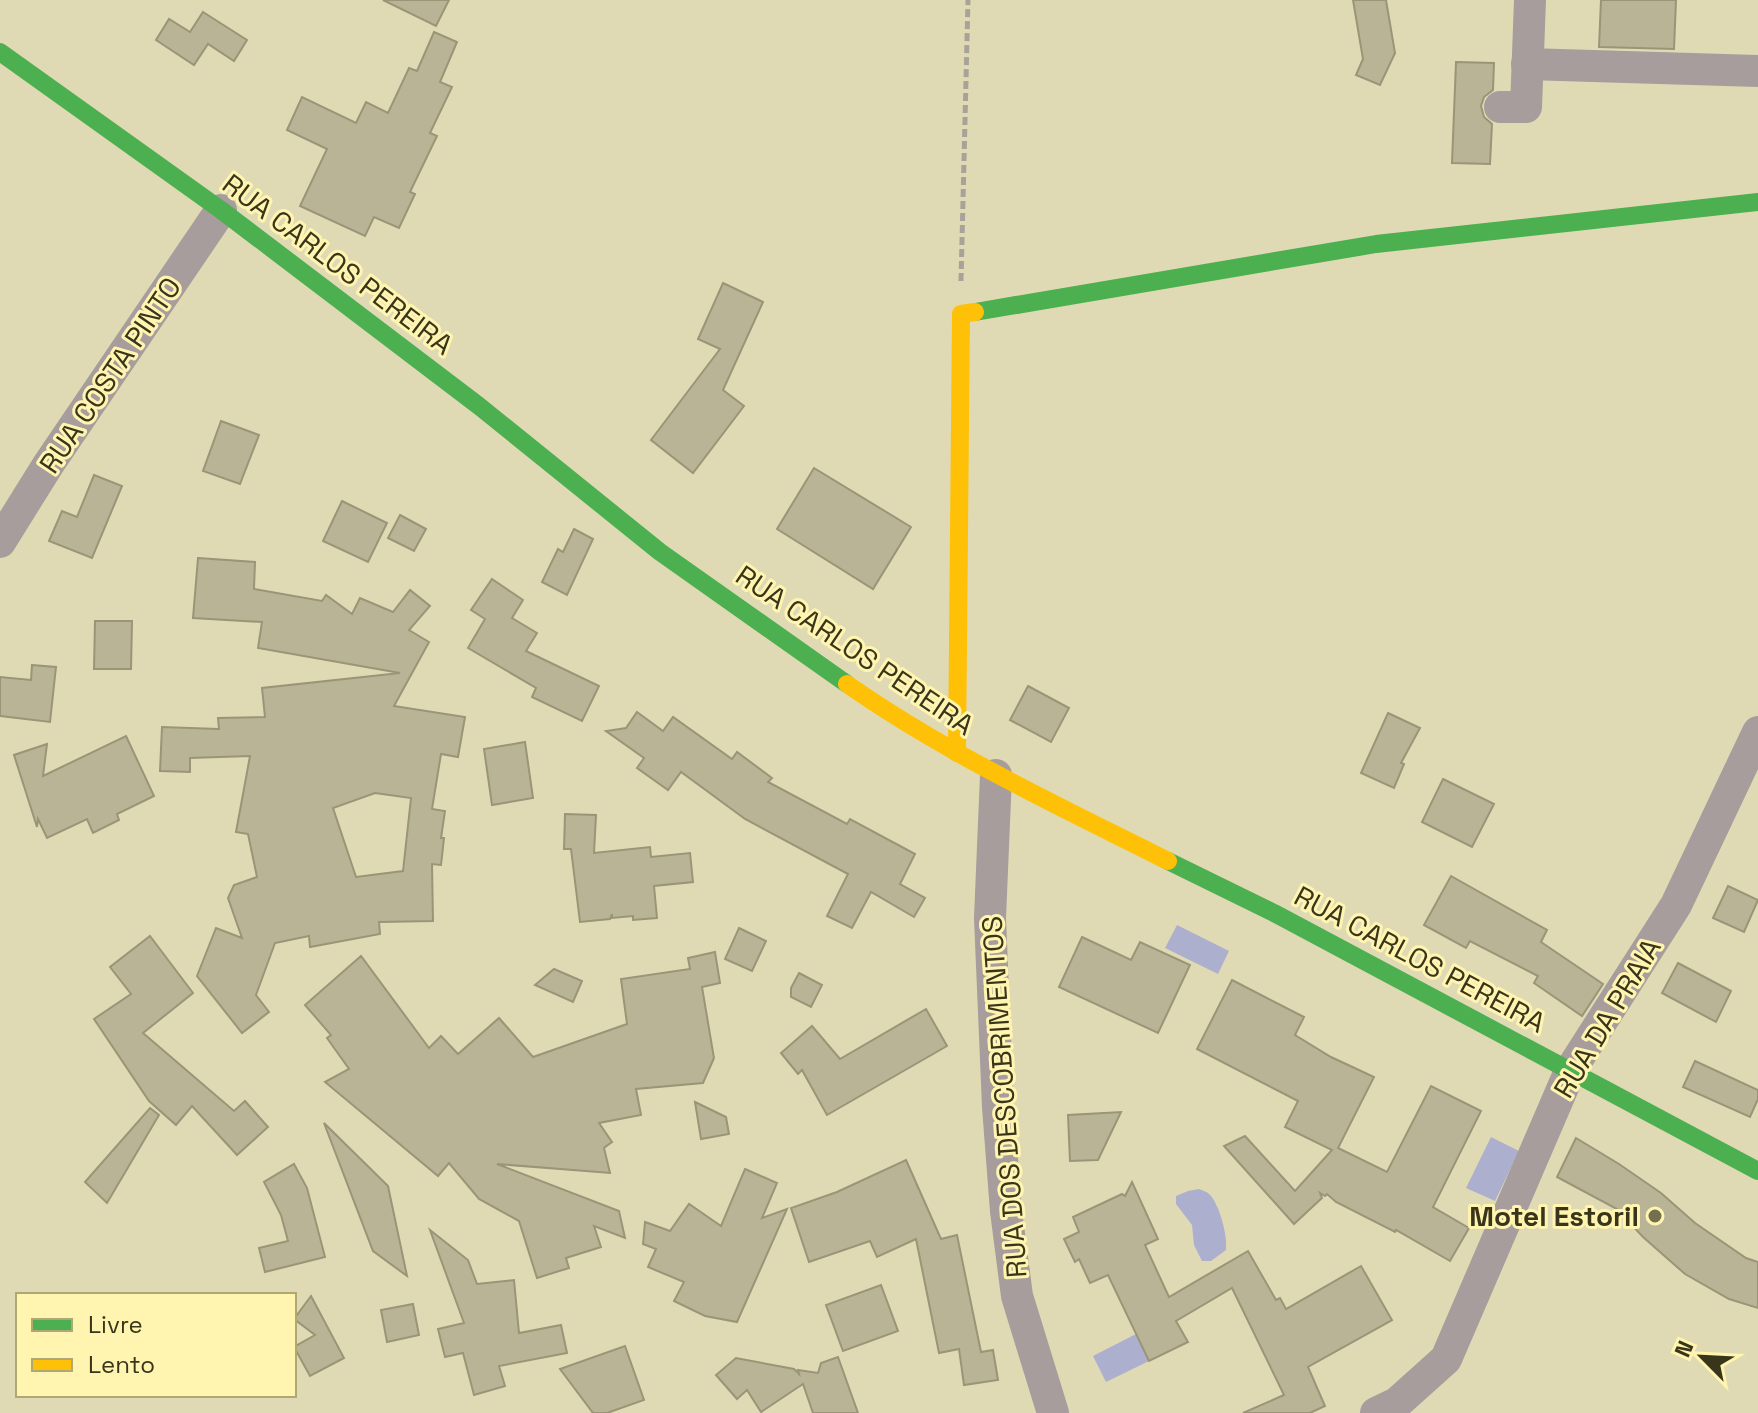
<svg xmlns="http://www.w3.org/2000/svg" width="1758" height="1413" font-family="'Space Grotesk',sans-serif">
	<rect width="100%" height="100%" fill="#e0dab4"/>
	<g fill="#adafcf">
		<polygon points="1177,925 1229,951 1218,974 1165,948"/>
		<polygon points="1491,1137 1519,1151 1495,1201 1466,1188"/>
		<path d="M1199,1189C1204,1191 1208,1192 1211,1196C1220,1207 1228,1237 1226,1250L1211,1261H1202L1194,1245L1192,1225L1176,1204V1196L1188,1191Z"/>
		<polygon points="1136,1334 1149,1361 1106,1382 1093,1356"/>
	</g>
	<g fill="#b9b496" stroke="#9a9577" stroke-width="2" fill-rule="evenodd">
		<polygon points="383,0 449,0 436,26"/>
		<polygon points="1353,0 1386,0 1395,53 1380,85 1356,75 1363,59"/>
		<polygon points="1601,0 1676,0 1674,49 1599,47"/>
		<polygon points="203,12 247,40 234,61 208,44 194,65 156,40 169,19 190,32"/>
		<polygon points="434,32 457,42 440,82 452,87 430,133 437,136 410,192 415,194 399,228 374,217 365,236 300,206 327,149 287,130 302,97 356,123 366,102 388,113 409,68 417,71"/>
		<polygon points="1456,62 1494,63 1493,90 1484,97 1481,106 1484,117 1492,124 1490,164 1452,163"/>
		<polygon points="723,283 763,302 723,390 744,406 693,473 651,440 720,349 698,339"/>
		<polygon points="221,421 259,435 240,484 203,471"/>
		<polygon points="814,468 911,527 873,589 777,529"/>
		<polygon points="94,475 122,486 92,558 49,541 62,511 77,517"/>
		<polygon points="342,501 387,523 368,562 323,541"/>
		<polygon points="400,515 426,529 414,551 388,538"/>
		<polygon points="574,529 593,539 567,595 542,582 558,549 563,552"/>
		<path d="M198,558L255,562L254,589L322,601L326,595L352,614L360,598L393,612L410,590L430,606L409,630L429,642L394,706L465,717L458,757L441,754L432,809L445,811L441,838H444L441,865L432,864L433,921L379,922L380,934L310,947L309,936L275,943L256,995L269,1012L242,1033L197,976L216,928L242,938L228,898L234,885L257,877L248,834L236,832L250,756L190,758V772L160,771L162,727L219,729L218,718L265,717L262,688L400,673L258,648L262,622L193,618ZM375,793L411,798L403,871L356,877L333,808Z"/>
		<polygon points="492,579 523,600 512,618 537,633 526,651 599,686 582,721 532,697 536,688 468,648 485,619 471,610"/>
		<polygon points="95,621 132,621 131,669 94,669"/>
		<polygon points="32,665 56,667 50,722 0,716 0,677 31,680"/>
		<polygon points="1028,686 1069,708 1051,742 1010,720"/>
		<polygon points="637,712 663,731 673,717 732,759 737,752 772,778 768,782 847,824 850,819 915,854 900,884 925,898 914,917 871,892 852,928 827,916 848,874 745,819 681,772 668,790 637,768 644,758 606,731 626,728"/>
		<polygon points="1388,713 1420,728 1401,763 1404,764 1394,788 1361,773"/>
		<polygon points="126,736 154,796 117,814 119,820 93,833 87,819 47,838 38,819 37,827 14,755 47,744 43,776"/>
		<polygon points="525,742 533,798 492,805 484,749"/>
		<polygon points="1443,779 1494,804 1472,847 1422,822"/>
		<polygon points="565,814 596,815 594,853 650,847 651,857 690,853 693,882 654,886 657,918 633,920 633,916 612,918 612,914 610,919 580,922 571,849 564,849"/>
		<polygon points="1451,876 1547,930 1541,942 1603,984 1582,1016 1534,983 1538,976 1470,941 1466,948 1424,925"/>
		<polygon points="1728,886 1758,900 1744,932 1713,918"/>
		<polygon points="739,928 766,941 752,971 725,959"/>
		<polygon points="150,936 193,993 143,1033 234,1111 245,1101 268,1127 237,1155 192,1106 176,1125 149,1101 94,1019 131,994 110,967"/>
		<polygon points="1082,937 1131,960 1140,942 1190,965 1158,1033 1059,987"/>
		<polygon points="715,952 720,983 702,987 714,1058 703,1083 636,1089 641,1115 599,1123 612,1142 604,1148 610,1173 497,1164 619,1211 625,1238 594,1226 601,1247 566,1258 569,1268 537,1278 519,1221 479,1199 449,1163 438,1176 325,1082 349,1069 327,1038 331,1035 305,1005 361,956 429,1048 441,1036 458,1054 499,1018 533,1057 627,1024 621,979 690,969 688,958"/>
		<polygon points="1678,963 1731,991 1716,1022 1662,993"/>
		<polygon points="554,969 582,981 573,1002 535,985"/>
		<polygon points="799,973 822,985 811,1007 791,997 791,988"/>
		<polygon points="1232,980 1304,1017 1295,1035 1331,1057 1374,1077 1338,1148 1387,1172 1431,1086 1481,1111 1433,1207 1469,1228 1450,1261 1396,1230 1395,1232 1336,1202 1327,1194 1325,1196 1320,1193 1322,1198 1294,1224 1224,1146 1245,1136 1295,1191 1332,1150 1285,1127 1298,1101 1197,1049"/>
		<polygon points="926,1009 947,1046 827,1115 802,1070 798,1074 781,1053 812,1026 840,1059"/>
		<polygon points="1695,1061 1758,1090 1758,1099 1750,1117 1683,1087"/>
		<polygon points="695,1102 726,1117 729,1134 701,1139"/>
		<polygon points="150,1108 159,1115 107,1203 85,1182"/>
		<polygon points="1121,1112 1098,1160 1070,1161 1068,1115"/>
		<polygon points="324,1123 388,1186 407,1276 373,1251"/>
		<polygon points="1576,1138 1619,1164 1661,1193 1695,1223 1746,1258 1758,1262 1758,1308 1729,1299 1685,1274 1643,1237 1617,1209 1557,1177"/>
		<polygon points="906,1160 941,1239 957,1235 981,1352 993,1350 998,1380 964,1385 959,1349 939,1353 916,1239 877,1257 870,1241 809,1262 791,1208 837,1192"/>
		<polygon points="294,1164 307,1188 325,1257 265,1272 259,1248 288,1241 281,1215 264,1182"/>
		<polygon points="745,1169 777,1183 762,1218 787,1209 737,1322 705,1316 674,1301 684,1282 648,1267 656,1249 643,1244 645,1222 670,1231 689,1204 721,1226"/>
		<polygon points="1132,1182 1158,1239 1145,1245 1169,1297 1248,1251 1276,1300 1280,1298 1286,1309 1361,1266 1392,1320 1308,1367 1325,1406 1310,1413 1243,1413 1284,1395 1232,1288 1176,1321 1188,1342 1149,1361 1108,1275 1090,1283 1079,1259 1075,1262 1064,1239 1079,1232 1073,1217 1122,1194 1125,1196"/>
		<polygon points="430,1230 468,1260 477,1284 514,1280 519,1333 561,1325 567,1353 499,1366 505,1386 474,1395 463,1353 445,1357 438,1329 464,1323"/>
		<polygon points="881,1285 898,1331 843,1351 826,1305"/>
		<polygon points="311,1296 344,1358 310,1376 294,1347 315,1335 294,1319"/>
		<polygon points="413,1304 419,1335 387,1342 381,1310"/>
		<polygon points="625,1346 644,1400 607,1413 593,1413 560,1369"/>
		<polygon points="838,1357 858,1413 813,1413 803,1384 761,1412 747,1390 737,1399 716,1375 736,1358 794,1369 799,1374 798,1370 818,1373 821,1363"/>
	</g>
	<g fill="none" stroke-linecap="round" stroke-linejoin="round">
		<polyline stroke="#a8a299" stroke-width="5" stroke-dasharray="8 4" stroke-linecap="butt" points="961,281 968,0"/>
		<g stroke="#a69d9c" stroke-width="32">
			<polyline points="1527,64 1758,71"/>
			<polyline points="1500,107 1526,107 1530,0"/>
			<polyline points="0,542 48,465 221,210"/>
			<polyline points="996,775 990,918 998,1107 1006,1211 1017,1296 1053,1413"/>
			<polyline points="1376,1413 1397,1403 1446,1359 1570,1071 1676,905 1758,732"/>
		</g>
		<g stroke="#4caf50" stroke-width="18">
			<polyline points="0,52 221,210 479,406 660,552 847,684"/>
			<polyline points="975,312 1376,244 1758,202"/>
			<polyline points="1168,861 1274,913 1758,1171"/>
		</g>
		<g stroke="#ffc107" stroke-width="18">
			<path d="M847,684C947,754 1059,806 1168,861"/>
			<polyline points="957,753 961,314 975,312"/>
		</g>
	</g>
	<circle fill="#736f50" stroke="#fff4b0" stroke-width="3" cx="1655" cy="1216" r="8"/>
	<g text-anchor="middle" stroke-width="6" stroke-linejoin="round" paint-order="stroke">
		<g font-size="28" fill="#39351a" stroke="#fff4b0">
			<text transform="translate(338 264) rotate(37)" y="10">RUA CARLOS PEREIRA</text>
			<text transform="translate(110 375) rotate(-56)" y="10">RUA COSTA PINTO</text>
			<text transform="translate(855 650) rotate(34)" y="10">RUA CARLOS PEREIRA</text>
			<text transform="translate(1420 959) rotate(28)" y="10">RUA CARLOS PEREIRA</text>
			<text transform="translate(1607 1018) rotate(-59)" y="10">RUA DA PRAIA</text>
			<text transform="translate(1004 1097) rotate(-94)" y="10">RUA DOS DESCOBRIMENTOS</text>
		</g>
		<g font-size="28" font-weight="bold" fill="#39351a" stroke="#fff4b0" text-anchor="end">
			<text x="1639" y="1226">Motel Estoril</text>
		</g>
	</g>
	<rect x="16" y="1293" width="280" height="104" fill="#fff4b0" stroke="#b0a874" stroke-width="2"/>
	<rect x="32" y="1319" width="40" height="12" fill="#4caf50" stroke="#b0a874" stroke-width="2"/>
	<text x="88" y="1333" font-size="24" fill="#39351a">Livre</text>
	<rect x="32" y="1359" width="40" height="12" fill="#ffc107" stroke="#b0a874" stroke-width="2"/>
	<text x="88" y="1373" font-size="24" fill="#39351a">Lento</text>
	<g transform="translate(1702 1357) rotate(294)" stroke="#fff4b0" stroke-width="6" paint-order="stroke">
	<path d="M0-6L14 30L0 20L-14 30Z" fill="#39351a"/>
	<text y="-12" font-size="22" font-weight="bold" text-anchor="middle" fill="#39351a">N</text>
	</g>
</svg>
